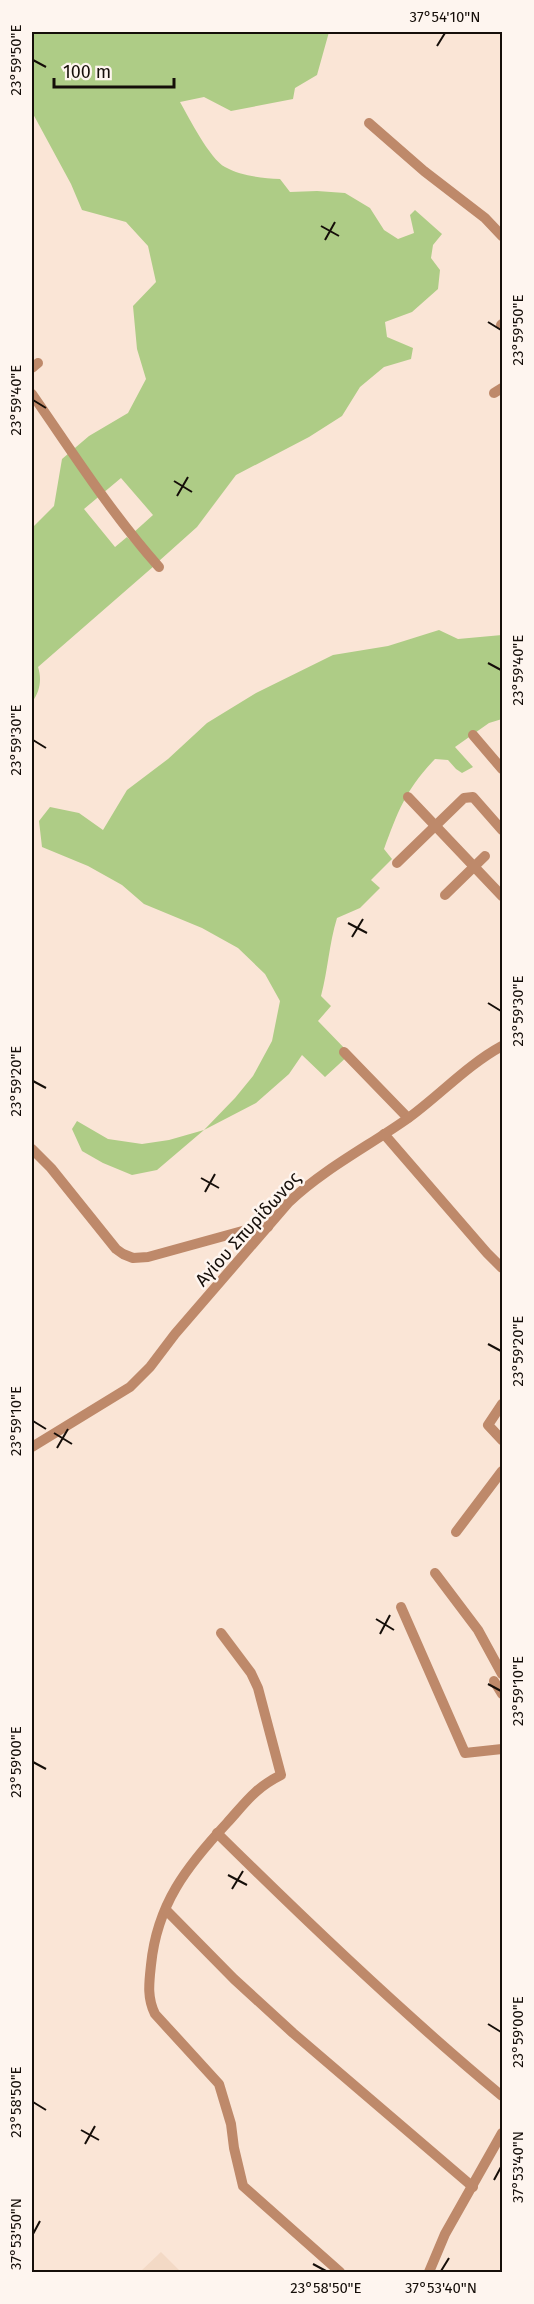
<svg xmlns="http://www.w3.org/2000/svg" width="534" height="2304" font-family="'Fira Sans',sans-serif">
	<rect width="100%" height="100%" fill="#fae5d6"/>
	<polygon fill="#f3d9c5" points="161,2252 181,2272 140,2272"/>
	<g fill="#aecc86">
		<path d="M32,32H329L317,75L295,88L293,99L231,111L204,97L180,102C189,118 210,159 225,167C241,176 262,178 280,179L290,192L317,191L345,193L370,208L384,230L398,239L414,233L410,215L415,210L442,234L433,245L431,258L440,270L438,289L412,312L385,322L387,337L413,348L411,359L384,367L360,387L342,416L309,437L236,475L197,527L159,561L133,533L153,515L121,478L84,509L115,547L127,537L154,566L38,667C42,679 40,692 32,702V532L34,526L54,506L62,459L89,436L128,413L146,379L137,349L133,306L156,282L148,246L126,222L82,210L71,184L32,112Z"/>
		<path d="M439,630L458,639L502,635V719L489,723L455,747L473,767L462,773L456,769L448,760L435,759C406,789 398,811 384,849L392,859L371,880L380,888L360,908L337,918C329,944 328,970 321,996L331,1006L318,1021L350,1054L325,1077L302,1055L289,1074L256,1103L204,1130L157,1170L132,1175L103,1163L82,1151L72,1129L77,1121L108,1139L142,1144L169,1140L204,1130L235,1098L253,1076L272,1041L280,1001L265,974L238,948L202,928L144,904L122,885L88,866L42,847L39,821L50,807L79,813L103,830L127,790L168,759L207,723L256,693L333,655L388,646Z"/>
	</g>
	<g fill="none" stroke-linecap="round" stroke-linejoin="round">
		<g stroke="#be896a" stroke-width="10">
			<polyline points="369,123 424,171 485,218 502,236"/>
			<polyline points="501,325 502,324"/>
			<polyline points="32,368 38,363"/>
			<polyline points="494,393 502,388"/>
			<path d="M32,394C73,453 111,513 159,567"/>
			<polyline points="473,735 502,769"/>
			<polyline points="408,797 502,896"/>
			<polyline points="397,863 464,798 473,797 502,830"/>
			<polyline points="445,895 485,856"/>
			<polyline points="344,1052 408,1118"/>
			<polyline points="384,1134 487,1253 502,1268"/>
			<polyline points="32,1149 51,1168 116,1249 123,1254 133,1258 148,1257 246,1230 268,1227"/>
			<polyline points="502,1404 488,1425 502,1440"/>
			<path d="M32,1447L130,1387L150,1367L175,1334L289,1202C324,1169 367,1147 407,1119C439,1096 467,1065 502,1046"/>
			<polyline points="456,1532 502,1471"/>
			<polyline points="435,1573 478,1630 502,1674"/>
			<polyline points="401,1607 465,1753 502,1749"/>
			<path d="M221,1633L251,1673L258,1688L281,1775C255,1788 246,1802 227,1823C187,1866 157,1904 151,1965C149,1983 147,1998 155,2014L219,2084L231,2124L234,2148L243,2186L340,2272"/>
			<polyline points="494,1681 502,1694"/>
			<path d="M217,1833C309,1924 403,2014 502,2096"/>
			<polyline points="166,1910 234,1979 293,2033 473,2187"/>
			<polyline points="429,2272 445,2234 502,2133"/>
		</g>
	</g>
	<path fill="none" stroke="#150e09" stroke-width="2" d="M437,46L445,33M33,60L46,67M321,226L339,236M325,240L335,222M488,322L501,330M33,400L46,408M174,481L192,492M177,496L188,477M488,663L501,670M33,740L46,748M348,923L367,933M352,937L363,919M488,1003L501,1011M33,1081L46,1088M201,1178L219,1188M205,1192L215,1174M488,1344L501,1351M33,1421L46,1429M54,1433L72,1444M57,1448L68,1429M376,1619L394,1630M380,1634L390,1615M488,1684L501,1691M33,1762L46,1769M228,1875L247,1885M232,1889L243,1871M488,2024L501,2032M33,2102L46,2110M81,2130L99,2140M85,2144L95,2126M494,2180L501,2167M33,2234L40,2221M313,2264L326,2271M441,2271L449,2258"/>
	<g text-anchor="middle" stroke-width="5" stroke-linejoin="round" paint-order="stroke">
		<g font-size="18" fill="#150e09" stroke="#fef5ef">
			<text transform="translate(248 1229) rotate(-48)" y="6">Αγίου Σπυρίδωνος</text>
		</g>
	</g>
	<rect width="534" height="2304" fill="none" stroke="#fef5ef" stroke-width="66"/>
	<path d="M54 78v9h120v-9" fill="none" stroke="#150e09" stroke-width="3"/>
	<text x="63" y="78" font-size="18" fill="#150e09" stroke="#fef5ef" stroke-width="4.5" paint-order="stroke">100 m</text>
	<rect x="33" y="33" width="468" height="2238" fill="none" stroke="#150e09" stroke-width="2"/>
	<g font-size="15" text-anchor="middle" fill="#150e09">
		<text x="445" y="22">37°54'10"N</text>
		<text transform="translate(16 60) rotate(-90)" y="5">23°59'50"E</text>
		<text transform="translate(518 330) rotate(-90)" y="5">23°59'50"E</text>
		<text transform="translate(16 400) rotate(-90)" y="5">23°59'40"E</text>
		<text transform="translate(518 670) rotate(-90)" y="5">23°59'40"E</text>
		<text transform="translate(16 740) rotate(-90)" y="5">23°59'30"E</text>
		<text transform="translate(518 1011) rotate(-90)" y="5">23°59'30"E</text>
		<text transform="translate(16 1081) rotate(-90)" y="5">23°59'20"E</text>
		<text transform="translate(518 1351) rotate(-90)" y="5">23°59'20"E</text>
		<text transform="translate(16 1421) rotate(-90)" y="5">23°59'10"E</text>
		<text transform="translate(518 1691) rotate(-90)" y="5">23°59'10"E</text>
		<text transform="translate(16 1762) rotate(-90)" y="5">23°59'00"E</text>
		<text transform="translate(518 2032) rotate(-90)" y="5">23°59'00"E</text>
		<text transform="translate(16 2102) rotate(-90)" y="5">23°58'50"E</text>
		<text transform="translate(518 2167) rotate(-90)" y="5">37°53'40"N</text>
		<text transform="translate(16 2234) rotate(-90)" y="5">37°53'50"N</text>
		<text x="326" y="2293">23°58'50"E</text>
		<text x="441" y="2293">37°53'40"N</text>
	</g>
</svg>
